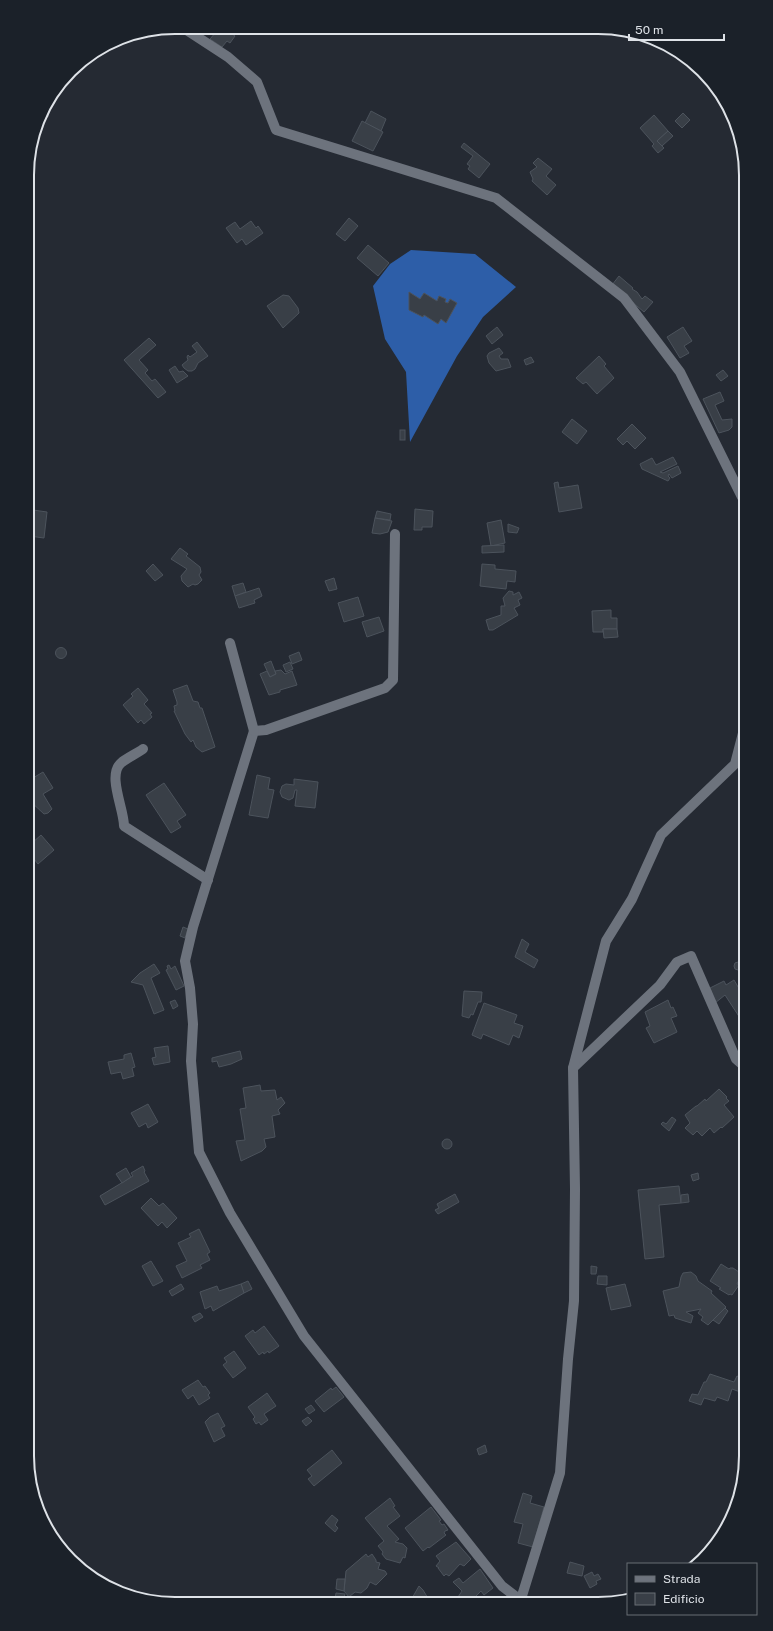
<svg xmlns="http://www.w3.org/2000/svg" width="773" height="1631" font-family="'Public Sans',sans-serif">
	<rect width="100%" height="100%" fill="#252a33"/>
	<polygon fill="#2d5ea8" points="411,250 475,254 516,287 483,317 457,356 410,442 406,372 385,339 373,286 390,264"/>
	<g fill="#393f47" stroke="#4c535c">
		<polygon points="216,27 237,27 232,34 235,36 230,43 227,41 222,47 210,39 216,32 213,29"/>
		<polygon points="50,99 48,117 40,116 42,109"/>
		<polygon points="371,111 386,119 381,131 365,123"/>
		<polygon points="683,113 690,120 682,128 675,121"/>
		<polygon points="654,115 668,131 657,141 664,148 658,153 652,146 654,144 640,128"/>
		<polygon points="362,121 383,132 373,151 352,141"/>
		<polygon points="668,131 673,136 662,146 657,141"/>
		<polygon points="464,143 490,164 479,178 468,169 470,166 467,164 473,156 461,147"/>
		<polygon points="538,158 552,169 546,176 556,185 547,195 532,181 533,179 530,172 537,167 533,163"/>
		<polygon points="349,218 358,226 345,241 336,234"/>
		<polygon points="251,221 256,228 258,226 263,233 246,245 242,239 237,243 226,228 235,222 240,229"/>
		<polygon points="368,245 389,263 378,276 357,258"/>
		<polygon points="619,276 633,288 632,289 637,292 642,299 645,296 653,302 644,312 612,285"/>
		<polygon points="409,292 420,299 424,293 437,301 439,296 446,299 445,302 448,303 450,299 457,303 446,323 441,319 438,324 424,315 423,317 409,310"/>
		<polygon points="283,295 289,296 298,308 299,313 283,328 267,306"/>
		<polygon points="497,327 503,335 492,344 486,336"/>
		<polygon points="683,327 692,341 684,346 689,353 680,358 667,337"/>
		<polygon points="149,338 156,345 139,360 148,370 145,373 152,381 155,379 166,392 158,398 124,360"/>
		<polygon points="197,342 208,356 198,363 195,369 192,371 188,371 184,368 182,365 188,360 187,357 188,355 190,357 197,352 192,346"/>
		<polygon points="499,348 503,353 499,356 501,359 508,359 511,367 496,371 489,363 487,356 489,353"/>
		<polygon points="599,356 606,364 604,366 614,378 597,394 586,382 583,384 576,378"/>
		<polygon points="531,357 534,362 526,365 524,360"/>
		<polygon points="175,366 179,372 183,371 188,376 177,383 169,370"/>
		<polygon points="723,370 728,376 721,381 716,375"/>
		<polygon points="720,392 724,401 715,405 722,420 732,419 732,427 729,430 719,433 703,399"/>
		<polygon points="572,419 587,431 577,444 562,432"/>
		<polygon points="632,424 646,438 635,449 627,441 623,445 617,439"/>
		<rect x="400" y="430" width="5" height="10"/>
		<polygon points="673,457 677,464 660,472 663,473 678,466 681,473 672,478 669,474 668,476 670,478 668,481 642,469 640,464 652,458 656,465"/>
		<polygon points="558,482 559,488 578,485 582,508 559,512 554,483"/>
		<polygon points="415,509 433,511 432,527 422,527 422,530 414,530"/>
		<polygon points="33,510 47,512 44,538 29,536 29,525 32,525"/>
		<polygon points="377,511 391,514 390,520 375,518"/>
		<polygon points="375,518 392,521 388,532 380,534 372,533"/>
		<polygon points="501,520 505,543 491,546 487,523"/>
		<polygon points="508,524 519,528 517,533 508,532"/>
		<polygon points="504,545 504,552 482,553 482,546"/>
		<polygon points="180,548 188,554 186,556 200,567 201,572 199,575 202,580 198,584 195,585 193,584 188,587 182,581 181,576 187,569 171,559"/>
		<polygon points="153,564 163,575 155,581 146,571"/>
		<polygon points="482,564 495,565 495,569 516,571 515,582 507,581 506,589 480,586"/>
		<polygon points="334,578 337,589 329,591 325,581"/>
		<polygon points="243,583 246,592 235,596 232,586"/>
		<polygon points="259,588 262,596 254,600 255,603 239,608 235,596"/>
		<polygon points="509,591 513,592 513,595 519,592 522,598 518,600 520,605 514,608 518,615 493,630 489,630 486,620 501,615 501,606 505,606 503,598"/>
		<polygon points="358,597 364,616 344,622 338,603"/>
		<polygon points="611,610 611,618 617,618 617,629 603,629 603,632 593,632 592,611"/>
		<polygon points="379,617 384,631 367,637 362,622"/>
		<polygon points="603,629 617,629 618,637 604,638"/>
		<circle cx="61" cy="653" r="5.5"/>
		<polygon points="299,652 302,660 292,664 289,656"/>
		<polygon points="271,661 276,674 270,677 264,664"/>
		<polygon points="290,662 293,669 286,672 283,665"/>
		<polygon points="281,670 285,674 292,671 297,685 280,690 280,692 269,695 260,674 267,671 270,677 276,674 275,671"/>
		<polygon points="187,685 193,701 198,702 200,708 202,708 215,747 202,752 196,747 193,740 191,742 185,734 174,711 175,711 174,706 177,705 177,702 173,690"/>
		<polygon points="138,688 148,700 144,704 152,713 150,714 152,717 144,724 141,720 138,723 123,705 133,696 131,694"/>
		<polygon points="43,772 53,788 43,794 52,809 48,813 44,814 30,801 30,776 33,778"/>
		<polygon points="257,775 270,778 268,789 274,790 268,818 249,815"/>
		<polygon points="294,779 318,782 315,808 295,806 297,790 295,790 293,798 289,800 282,797 280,792 282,786 286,784 294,785"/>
		<polygon points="164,783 186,815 177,821 181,827 171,833 146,795"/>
		<polygon points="41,835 54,850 38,864 34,859 31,862 30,860 30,841 32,843"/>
		<polygon points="183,927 188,929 185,938 180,936"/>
		<polygon points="522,939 529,944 525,952 538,960 534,968 515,957"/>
		<circle cx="738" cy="966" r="4"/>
		<polygon points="154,964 160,973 151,978 164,1010 154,1014 143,985 131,982 140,973"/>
		<polygon points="169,965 171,969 175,966 184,986 176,990 166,970 168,969 167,966"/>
		<polygon points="734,980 744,997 744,1015 740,1018 725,995 715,1003 710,988 724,981 726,985"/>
		<polygon points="464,991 482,992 481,1002 478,1002 473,1015 471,1014 469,1018 462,1016"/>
		<polygon points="175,1000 178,1006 173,1009 170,1002"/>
		<polygon points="668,1000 671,1008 673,1007 677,1016 671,1018 677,1032 654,1043 646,1028 650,1026 645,1012"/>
		<polygon points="484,1003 517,1015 514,1023 523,1026 519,1038 513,1035 509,1045 483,1034 481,1039 472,1035"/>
		<polygon points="168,1046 170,1062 154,1065 152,1058 156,1057 154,1048"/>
		<polygon points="240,1051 242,1059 231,1064 219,1067 217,1061 212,1062 212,1058"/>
		<polygon points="131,1053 135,1067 132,1068 134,1076 123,1079 121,1072 111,1074 108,1062 124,1059 124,1055"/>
		<polygon points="260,1085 261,1091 275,1090 277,1100 281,1097 285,1103 278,1110 280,1114 272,1116 275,1137 264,1139 266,1147 262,1151 241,1161 236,1141 245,1140 240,1109 246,1108 243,1088"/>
		<polygon points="719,1089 727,1097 726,1098 729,1101 724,1105 734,1117 722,1128 721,1127 714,1133 710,1128 702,1136 697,1131 693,1135 685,1128 690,1123 685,1115 696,1106 697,1106 705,1099 706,1101"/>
		<polygon points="148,1104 158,1122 148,1128 146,1123 139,1127 131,1113"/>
		<polygon points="672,1117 676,1120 669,1131 661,1124 663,1122 666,1124"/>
		<circle cx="447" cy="1144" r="5"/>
		<polygon points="143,1166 145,1171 144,1172 149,1181 105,1205 100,1196 133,1176 131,1173"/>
		<polygon points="126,1168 131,1177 122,1183 116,1174"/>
		<polygon points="698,1173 699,1179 693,1181 691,1175"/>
		<polygon points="679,1186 681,1203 659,1205 664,1257 645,1259 638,1190"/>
		<polygon points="455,1194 459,1202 438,1214 435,1210 439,1208 437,1204"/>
		<polygon points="688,1194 689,1202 681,1203 681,1195"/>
		<polygon points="151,1198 159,1206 163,1203 177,1218 167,1228 162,1222 158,1226 141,1208"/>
		<polygon points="199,1229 210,1252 207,1254 210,1260 200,1265 202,1268 182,1278 176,1266 187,1261 178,1243 191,1237 189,1234"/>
		<polygon points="151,1261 163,1281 153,1286 142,1266"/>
		<polygon points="721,1264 729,1269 730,1268 733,1268 742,1274 737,1284 739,1285 732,1295 730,1294 729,1295 719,1289 721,1288 710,1281"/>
		<polygon points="591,1266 597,1267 596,1274 591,1274"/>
		<polygon points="691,1272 696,1276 698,1281 712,1291 711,1293 726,1307 708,1325 701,1320 703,1317 698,1313 701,1309 686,1312 693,1316 691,1323 675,1318 674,1315 669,1316 663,1291 679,1287 681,1277 683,1273"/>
		<polygon points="598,1276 607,1276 607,1285 597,1284"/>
		<polygon points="248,1281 252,1289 244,1293 241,1284"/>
		<polygon points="181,1284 184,1289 172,1296 169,1291"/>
		<polygon points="241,1284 244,1293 213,1311 211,1306 205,1309 200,1292 217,1286 219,1291"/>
		<polygon points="625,1284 631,1306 611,1310 606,1288"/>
		<polygon points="725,1308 728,1311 719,1324 713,1320"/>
		<polygon points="200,1313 203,1317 195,1322 192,1317"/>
		<polygon points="264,1326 279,1346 269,1353 268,1351 264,1354 263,1352 259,1355 245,1336 253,1330 255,1333"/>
		<polygon points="234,1351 246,1368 233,1378 223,1365 227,1362 224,1358"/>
		<polygon points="710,1374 734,1382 737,1376 745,1379 743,1393 732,1389 728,1401 717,1397 715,1401 704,1398 701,1405 689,1401 692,1394 698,1395 704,1382 706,1382"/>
		<polygon points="198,1380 203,1387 205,1386 210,1393 208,1395 210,1398 199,1405 193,1395 188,1399 182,1390"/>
		<polygon points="336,1387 344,1397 324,1412 315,1401 331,1388 332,1390"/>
		<polygon points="267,1393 276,1406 264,1414 268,1420 261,1425 259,1422 256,1424 253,1419 255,1417 248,1407"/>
		<polygon points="311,1405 315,1410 309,1414 305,1409"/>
		<polygon points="218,1413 225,1426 221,1428 225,1436 214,1442 205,1422 210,1417"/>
		<polygon points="308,1417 312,1421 306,1426 302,1421"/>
		<polygon points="741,1443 746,1444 746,1455 739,1453"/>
		<polygon points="485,1445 487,1452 479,1455 477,1449"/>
		<polygon points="332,1450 342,1463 314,1486 308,1479 312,1476 307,1470"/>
		<polygon points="523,1493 532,1496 530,1503 544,1507 533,1547 518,1543 523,1524 514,1522"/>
		<polygon points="390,1498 395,1506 393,1507 400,1516 387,1526 399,1539 395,1542 403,1544 407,1548 405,1558 403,1557 400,1563 386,1559 382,1554 383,1552 378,1546 384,1541 365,1518"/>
		<polygon points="431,1507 441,1520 439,1521 442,1525 444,1524 448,1530 445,1531 444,1533 446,1535 429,1548 428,1547 423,1551 405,1528"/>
		<polygon points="332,1515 338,1520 335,1525 338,1528 335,1532 325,1523"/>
		<polygon points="456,1542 471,1559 464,1566 460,1564 449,1576 446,1574 444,1576 438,1568 439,1568 436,1566 440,1561 436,1556"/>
		<polygon points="366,1554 368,1557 372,1554 376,1560 376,1562 380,1563 378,1569 385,1571 387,1574 376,1585 370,1582 367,1588 361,1593 355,1592 349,1597 344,1591 346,1571"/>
		<polygon points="570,1562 584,1566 582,1576 567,1573"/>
		<polygon points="480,1569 493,1588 484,1595 481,1591 472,1600 463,1600 462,1598 460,1600 458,1597 462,1591 453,1582 459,1578 463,1583"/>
		<polygon points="592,1572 594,1576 598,1574 601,1579 596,1581 597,1584 590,1588 584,1576"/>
		<polygon points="337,1579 345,1579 344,1591 336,1589"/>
		<polygon points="419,1586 423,1590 429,1600 411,1600"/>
		<polygon points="336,1593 345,1594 343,1600 335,1599"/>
	</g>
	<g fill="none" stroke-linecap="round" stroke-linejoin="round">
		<g stroke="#6d737d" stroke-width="10">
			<polyline points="182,27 228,57 257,82 276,130 496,198 624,298 680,372 742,497"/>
			<polyline points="395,534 393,680 385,688 266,730 254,731 193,927 185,961 190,988 193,1024 191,1061 199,1152 230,1213 304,1336 502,1586 519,1599"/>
			<polyline points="230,643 254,731"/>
			<path d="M143,749C136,754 127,758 121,763C107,775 124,809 124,826L208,880"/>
			<polyline points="573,1068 660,985 677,962 691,956 736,1059 744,1066"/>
			<polyline points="521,1599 560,1473 568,1359 574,1301 575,1189 573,1068 606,941 632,899 661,835 735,764 743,733"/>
		</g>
	</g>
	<path d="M0 0H773V1631H0ZM175 34H598A141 141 0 0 1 739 175V1456A141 141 0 0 1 598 1597H175A141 141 0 0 1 34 1456V175A141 141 0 0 1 175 34Z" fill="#1b2129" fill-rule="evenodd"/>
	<path fill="none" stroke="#dee2e7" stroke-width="2" d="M175 34H598A141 141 0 0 1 739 175V1456A141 141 0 0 1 598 1597H175A141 141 0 0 1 34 1456V175A141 141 0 0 1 175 34Z"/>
	<rect x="627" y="1563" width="130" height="52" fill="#1b2129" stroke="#696e75"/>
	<rect x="635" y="1576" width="20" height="6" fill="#6d737d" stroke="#696e75"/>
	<text x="663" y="1583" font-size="12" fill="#dee2e7">Strada</text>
	<rect x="635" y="1593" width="20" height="12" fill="#393f47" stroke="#696e75"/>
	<text x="663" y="1603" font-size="12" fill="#dee2e7">Edificio</text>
	<path d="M629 34v6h95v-6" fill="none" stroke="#dee2e7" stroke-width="2"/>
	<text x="635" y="34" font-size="12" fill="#dee2e7" stroke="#1b2129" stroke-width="3" paint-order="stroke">50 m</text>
</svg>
